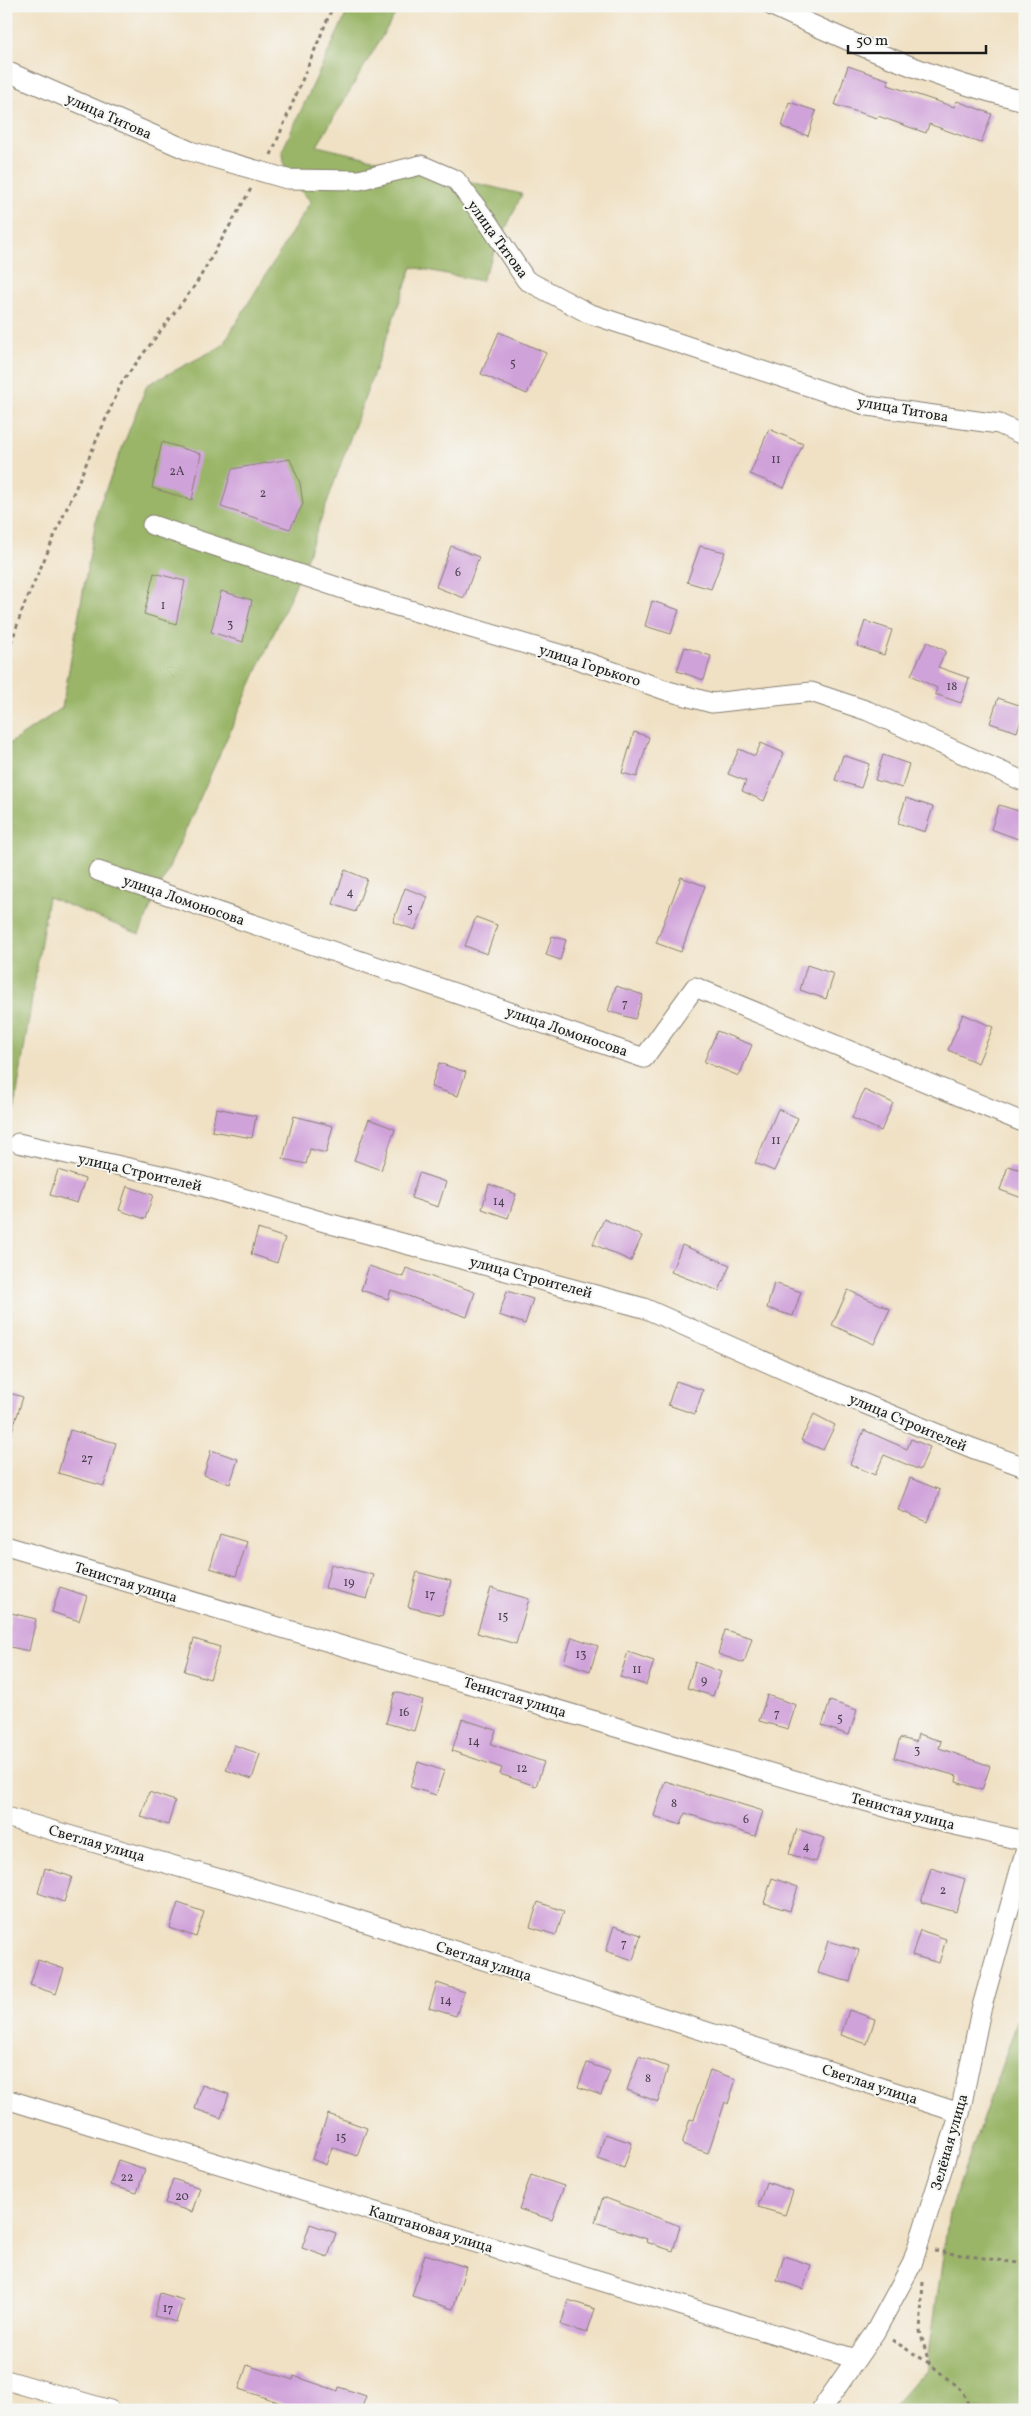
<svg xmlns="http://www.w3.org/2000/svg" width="1031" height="2416" font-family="Vollkorn,serif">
	<rect width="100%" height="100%" fill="#f6f6f2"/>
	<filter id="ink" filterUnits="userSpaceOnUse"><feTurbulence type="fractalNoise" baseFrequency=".02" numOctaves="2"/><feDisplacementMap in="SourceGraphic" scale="10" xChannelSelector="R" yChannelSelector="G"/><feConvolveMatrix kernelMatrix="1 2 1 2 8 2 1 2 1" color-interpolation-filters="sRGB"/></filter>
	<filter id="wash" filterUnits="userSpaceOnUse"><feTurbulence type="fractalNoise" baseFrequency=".0096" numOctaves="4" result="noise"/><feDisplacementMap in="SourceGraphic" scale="20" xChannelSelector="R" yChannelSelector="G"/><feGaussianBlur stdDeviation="1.12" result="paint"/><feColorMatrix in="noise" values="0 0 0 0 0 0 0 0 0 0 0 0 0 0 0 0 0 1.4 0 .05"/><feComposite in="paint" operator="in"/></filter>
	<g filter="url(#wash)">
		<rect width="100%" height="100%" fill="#f0e1c4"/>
		<g fill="#9ab567" stroke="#5b6842">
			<polygon points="350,6 400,6 317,146 522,194 481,281 412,267 304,566 139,934 48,897 14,1113 6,1137 6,746 62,708 98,509 147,385 222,346 311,201 287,179 282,151"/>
			<polygon points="1025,2000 1025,2410 890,2410 927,2368 949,2213"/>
		</g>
		<g id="blocks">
			<g fill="#d0a2da">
				<polygon points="848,66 889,80 888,85 954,107 957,101 992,114 981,143 929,124 926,133 878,116 877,118 835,105"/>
				<polygon points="789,102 816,111 808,136 782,127"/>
				<polygon points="499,332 546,353 527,394 481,374"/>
				<polygon points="769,429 803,444 784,488 750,474"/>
				<polygon points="162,442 201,454 192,500 152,488"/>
				<polygon points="290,459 300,483 303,504 290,529 221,507 232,469"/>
				<polygon points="451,546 479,557 464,598 436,587"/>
				<polygon points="700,546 725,552 711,589 687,582"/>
				<polygon points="154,573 185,581 176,624 144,614"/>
				<polygon points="221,591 252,600 243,642 211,632"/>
				<polygon points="652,601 679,610 671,634 645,626"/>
				<polygon points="865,621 892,630 884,655 857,646"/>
				<polygon points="927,642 946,651 938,667 969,678 961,703 935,694 937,688 911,675"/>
				<polygon points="685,647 711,656 704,680 677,671"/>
				<polygon points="998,698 1025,707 1017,732 990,723"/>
				<polygon points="634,732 649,737 637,777 622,773"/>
				<polygon points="761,743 784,753 764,801 742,791 746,781 728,774 739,749 755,756"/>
				<polygon points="843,755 869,764 861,788 835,780"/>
				<polygon points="883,755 909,764 902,788 875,780"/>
				<polygon points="906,798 933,807 925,832 898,823"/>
				<polygon points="999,805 1025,813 1018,839 991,829"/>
				<polygon points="345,870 367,879 355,912 333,904"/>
				<polygon points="681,877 705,886 681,952 656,943"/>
				<polygon points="405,888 428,897 415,930 393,922"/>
				<polygon points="476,917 497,925 487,954 465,946"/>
				<polygon points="552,936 566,940 560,960 546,955"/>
				<polygon points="807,965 834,974 826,999 800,990"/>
				<polygon points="616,986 643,995 635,1019 608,1011"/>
				<polygon points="963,1014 993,1027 978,1063 948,1050"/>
				<polygon points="717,1031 752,1045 739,1076 704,1062"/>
				<polygon points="439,1063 466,1072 458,1096 431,1087"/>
				<polygon points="864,1090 893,1103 881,1131 852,1118"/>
				<polygon points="216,1108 256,1116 252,1138 212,1131"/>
				<polygon points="778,1109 798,1118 774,1171 755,1163"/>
				<polygon points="294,1116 333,1126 326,1153 310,1149 306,1164 283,1159"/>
				<polygon points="369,1119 395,1129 381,1170 354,1160"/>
				<polygon points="1008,1166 1025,1171 1025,1199 1000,1190"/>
				<polygon points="58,1170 85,1179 77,1203 50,1195"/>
				<polygon points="419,1173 446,1182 438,1207 411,1198"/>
				<polygon points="489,1184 516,1194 508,1218 482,1209"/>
				<polygon points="127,1186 153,1195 145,1219 119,1210"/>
				<polygon points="604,1219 642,1236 631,1261 593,1244"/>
				<polygon points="258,1229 285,1238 277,1263 251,1254"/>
				<polygon points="682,1245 730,1265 719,1291 671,1272"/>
				<polygon points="369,1266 403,1277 406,1268 475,1292 467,1317 391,1290 388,1299 361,1290"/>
				<polygon points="774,1283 801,1292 793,1316 767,1308"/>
				<polygon points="848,1290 890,1309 874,1344 832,1325"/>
				<polygon points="507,1291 533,1299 525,1324 499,1315"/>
				<polygon points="676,1381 703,1390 695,1414 668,1405"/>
				<polygon points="6,1392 23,1397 9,1441 6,1441"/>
				<polygon points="814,1414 835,1425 823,1450 801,1440"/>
				<polygon points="70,1430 116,1443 104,1486 58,1473"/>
				<polygon points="864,1430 907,1449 911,1439 930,1447 920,1470 884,1455 875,1475 850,1464"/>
				<polygon points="211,1450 238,1459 230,1484 204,1475"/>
				<polygon points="910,1478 940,1490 928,1522 898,1510"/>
				<polygon points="220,1534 247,1542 236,1576 210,1568"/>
				<polygon points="331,1564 374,1575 367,1599 325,1588"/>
				<polygon points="417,1572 451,1581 442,1615 408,1607"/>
				<polygon points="60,1587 87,1596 79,1621 52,1612"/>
				<polygon points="491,1588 529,1599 516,1644 477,1633"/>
				<polygon points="11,1613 36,1619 29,1651 6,1646"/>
				<polygon points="725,1630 752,1638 744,1663 718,1654"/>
				<polygon points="572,1637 598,1646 590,1671 564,1662"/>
				<polygon points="194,1639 220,1647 210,1679 184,1671"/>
				<polygon points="628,1652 654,1661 646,1685 620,1677"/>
				<polygon points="695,1662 721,1672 713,1696 687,1688"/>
				<polygon points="395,1692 423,1700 414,1731 386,1723"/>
				<polygon points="767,1695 796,1705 788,1729 759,1721"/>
				<polygon points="830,1701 857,1710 849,1735 822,1726"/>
				<polygon points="462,1719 496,1730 491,1744 544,1762 536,1786 500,1774 502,1768 452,1751"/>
				<polygon points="918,1734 941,1741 939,1748 990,1766 982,1790 956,1782 957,1776 894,1758 900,1738 916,1742"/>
				<polygon points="234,1745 260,1754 252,1779 226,1770"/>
				<polygon points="418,1762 444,1771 436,1795 410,1787"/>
				<polygon points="665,1781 763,1811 755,1836 685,1813 681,1825 654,1816"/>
				<polygon points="149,1792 175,1801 168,1825 141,1817"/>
				<polygon points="797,1829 824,1838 816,1862 789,1854"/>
				<polygon points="45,1868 72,1877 64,1902 38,1893"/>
				<polygon points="931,1868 965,1879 956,1912 921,1902"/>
				<polygon points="772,1878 798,1887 790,1911 764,1903"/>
				<polygon points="538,1902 564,1911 556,1935 530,1927"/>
				<polygon points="178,1903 204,1912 196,1937 170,1928"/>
				<polygon points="614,1926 641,1935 633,1960 606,1951"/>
				<polygon points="920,1930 946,1939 939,1963 912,1955"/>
				<polygon points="828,1941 859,1950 850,1982 818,1973"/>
				<polygon points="38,1960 64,1969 56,1994 30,1985"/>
				<polygon points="437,1983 464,1992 456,2016 429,2008"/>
				<polygon points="849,2010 875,2019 867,2044 841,2035"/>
				<polygon points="639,2056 668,2067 658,2102 627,2090"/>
				<polygon points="587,2063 610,2071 601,2095 578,2087"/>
				<polygon points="710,2070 736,2079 728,2104 725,2102 708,2153 682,2144 690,2119 694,2120"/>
				<polygon points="202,2085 229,2094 221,2118 195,2109"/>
				<polygon points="328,2114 367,2128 357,2156 332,2147 326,2165 312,2159"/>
				<polygon points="605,2134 632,2143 624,2168 598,2159"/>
				<polygon points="118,2160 145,2169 137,2193 110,2185"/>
				<polygon points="531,2175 564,2186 552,2220 519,2209"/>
				<polygon points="173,2179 200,2188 192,2212 165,2203"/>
				<polygon points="766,2182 793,2191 785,2215 758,2207"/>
				<polygon points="603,2197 680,2226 673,2251 646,2242 647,2239 595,2222"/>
				<polygon points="310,2224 336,2233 328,2257 302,2248"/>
				<polygon points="425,2254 466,2267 453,2309 412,2296"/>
				<polygon points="784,2256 811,2265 803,2289 777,2280"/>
				<polygon points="160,2293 183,2300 176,2322 154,2316"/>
				<polygon points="568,2300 595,2309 587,2333 561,2325"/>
				<polygon points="247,2365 293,2380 294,2376 338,2391 339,2387 366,2396 361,2410 292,2410 284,2407 284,2404 239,2389"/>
			</g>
		</g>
	</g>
	<g filter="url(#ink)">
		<use href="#blocks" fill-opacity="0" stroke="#867e70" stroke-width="1"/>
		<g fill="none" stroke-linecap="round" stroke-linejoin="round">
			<g stroke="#867e70" stroke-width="21">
				<g id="minor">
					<path d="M772,6C853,44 937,81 1025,101"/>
					<polyline points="6,71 190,151 287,179 359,180 421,165 456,180 489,224 526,280 588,313 868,406 999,424 1025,436"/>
					<polyline points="152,525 376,600 583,661 668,691 712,703 811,692 868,711 1025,782"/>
					<polyline points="98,871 644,1058 695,987 1025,1123"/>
					<polyline points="18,1143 178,1179 331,1224 644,1308 809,1381 972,1448 1025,1467"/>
					<polyline points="6,1546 915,1816 1025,1841"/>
					<polyline points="6,1817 324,1909 960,2113"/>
					<polyline points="6,2099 856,2359"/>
					<polyline points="6,2380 110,2410"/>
					<polyline points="821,2410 875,2332 912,2264 960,2113 981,2010 1025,1852"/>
				</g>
			</g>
			<g stroke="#867e70" stroke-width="3" stroke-dasharray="4 4" stroke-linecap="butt">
				<polyline points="271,155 333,6"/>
				<polyline points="6,658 23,608 122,382 196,284 252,187"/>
				<polyline points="934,2251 1025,2264"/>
				<polyline points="923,2282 920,2331 929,2363 962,2391 971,2410"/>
				<polyline points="892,2340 929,2363"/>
			</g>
			<use href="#minor" stroke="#fff" stroke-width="19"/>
		</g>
	</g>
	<g text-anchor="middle" stroke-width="4" stroke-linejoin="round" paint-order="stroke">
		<g font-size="12" fill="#493e4c">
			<text x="513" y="367">5</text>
			<text x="776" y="463">11</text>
			<text x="177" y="475">2А</text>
			<text x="263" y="497">2</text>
			<text x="458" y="576">6</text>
			<text x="163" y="609">1</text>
			<text x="230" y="628">3</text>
			<text x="952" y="690">18</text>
			<text x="350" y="896">4</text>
			<text x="410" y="913">5</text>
			<text x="625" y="1007">7</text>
			<text x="776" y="1144">11</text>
			<text x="499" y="1205">14</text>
			<text x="87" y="1462">27</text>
			<text x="349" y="1586">19</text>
			<text x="430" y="1598">17</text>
			<text x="503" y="1620">15</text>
			<text x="581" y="1658">13</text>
			<text x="637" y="1673">11</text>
			<text x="704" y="1684">9</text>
			<text x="404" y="1716">16</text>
			<text x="777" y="1717">7</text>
			<text x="840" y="1722">5</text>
			<text x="474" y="1745">14</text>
			<text x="917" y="1754">3</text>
			<text x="522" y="1772">12</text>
			<text x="674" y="1807">8</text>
			<text x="746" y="1823">6</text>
			<text x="806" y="1850">4</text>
			<text x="943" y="1894">2</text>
			<text x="624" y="1947">7</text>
			<text x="446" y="2004">14</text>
			<text x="648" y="2082">8</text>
			<text x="341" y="2141">15</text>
			<text x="127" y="2181">22</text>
			<text x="182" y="2200">20</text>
			<text x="168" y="2312">17</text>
		</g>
		<g font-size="15" fill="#1c1c1c" stroke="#f6f6f2">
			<text transform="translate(109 116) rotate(24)" y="5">улица Титова</text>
			<text transform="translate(498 239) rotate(54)" y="5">улица Титова</text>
			<text transform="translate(903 409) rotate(10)" y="5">улица Титова</text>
			<text transform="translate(590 665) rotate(18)" y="5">улица Горького</text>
			<text transform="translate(184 900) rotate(19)" y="5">улица Ломоносова</text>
			<text transform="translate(567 1031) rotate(19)" y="5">улица Ломоносова</text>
			<text transform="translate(140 1172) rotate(13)" y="5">улица Строителей</text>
			<text transform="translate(531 1277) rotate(15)" y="5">улица Строителей</text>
			<text transform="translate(908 1422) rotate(23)" y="5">улица Строителей</text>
			<text transform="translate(126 1582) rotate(17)" y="5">Тенистая улица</text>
			<text transform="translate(515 1697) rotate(17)" y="5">Тенистая улица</text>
			<text transform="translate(903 1811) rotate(15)" y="5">Тенистая улица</text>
			<text transform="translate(97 1843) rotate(16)" y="5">Светлая улица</text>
			<text transform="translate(484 1961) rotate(18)" y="5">Светлая улица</text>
			<text transform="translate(870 2084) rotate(18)" y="5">Светлая улица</text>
			<text transform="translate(949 2142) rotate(-74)" y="5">Зелёная улица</text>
			<text transform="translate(431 2229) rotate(17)" y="5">Каштановая улица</text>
		</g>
	</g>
	<rect width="1031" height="2416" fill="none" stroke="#f6f6f2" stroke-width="25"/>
	<path d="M848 45v8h138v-8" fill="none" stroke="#1c1c1c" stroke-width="2.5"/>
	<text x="856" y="45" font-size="15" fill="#1c1c1c" stroke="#f6f6f2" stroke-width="4" paint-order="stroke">50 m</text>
</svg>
